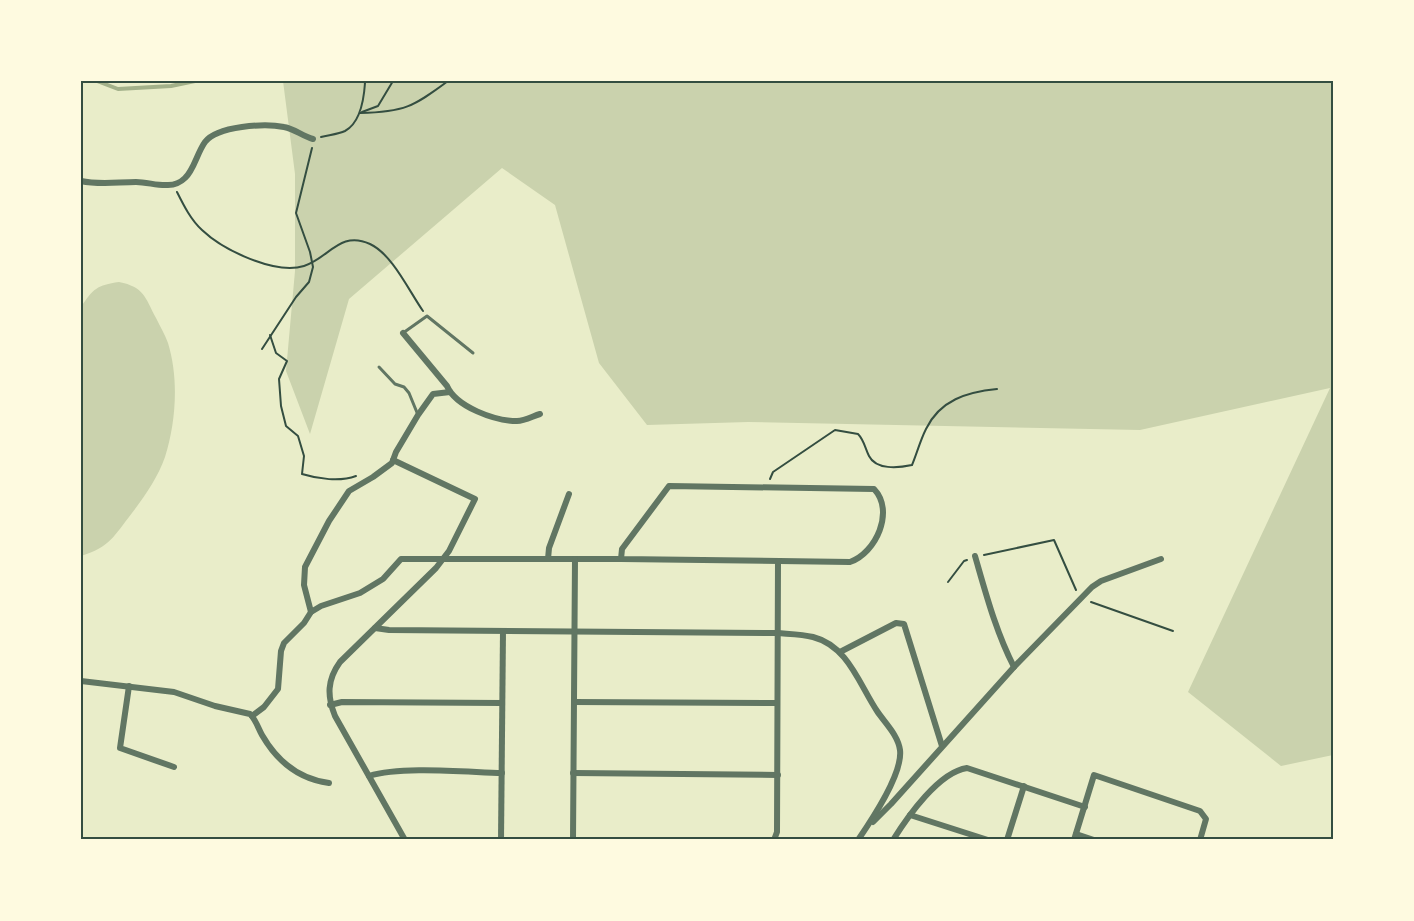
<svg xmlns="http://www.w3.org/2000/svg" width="1414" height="921" font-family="'Asap Condensed',sans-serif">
	<rect width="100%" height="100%" fill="#e9edc9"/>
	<g fill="#cad2ad">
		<polygon points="283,81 1333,81 1333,755 1281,766 1188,692 1330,388 1140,430 748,422 647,425 599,363 555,205 502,168 349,299 310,434 286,371 295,271 295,174"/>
		<path d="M119,282C144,287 145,297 156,318C160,326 165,335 168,343C179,379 176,422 165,457C158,477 145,496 132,513C114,536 110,547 81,556V307C93,289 97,285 119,282Z"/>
	</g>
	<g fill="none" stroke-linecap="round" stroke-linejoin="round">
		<polyline stroke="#a3b18a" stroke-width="4" points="97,81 118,89 171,86 195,81"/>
		<g stroke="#344e41" stroke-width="2">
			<polyline points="362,112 378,106 393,81"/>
			<path d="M360,113C404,112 413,107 448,81"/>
			<path d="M321,137C329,135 339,134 345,131C360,123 364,98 365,83L363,81"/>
			<path d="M177,192C184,206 191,220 202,230C223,250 275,275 304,266C329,258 340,230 370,244C392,254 409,291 423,311"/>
			<path d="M270,335L276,353L287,361L279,379L281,406L286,426L298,436L304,456L302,474C318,479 340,482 356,476"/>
			<polyline points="262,349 296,297 309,282 313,267 310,252 296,213 312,148"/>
			<path d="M770,479L773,472L835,430L858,434C864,440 865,448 869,456C876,470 898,468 912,465C917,453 920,441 926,429C940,400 967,392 997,389"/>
			<polyline points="984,555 1054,540 1076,590"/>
			<polyline points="948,582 964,561 967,560"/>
			<polyline points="1091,602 1173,631"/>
		</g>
		<g stroke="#617663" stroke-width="3">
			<polyline points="403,333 427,316 473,353"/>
			<polyline points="379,367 395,384 404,387 409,393 418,415"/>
		</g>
		<g stroke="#617663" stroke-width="6">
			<path d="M81,181C99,185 118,182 136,182C147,182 158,186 168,185C174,185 180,183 185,178C194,170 197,153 205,142C217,126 265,123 284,127C295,129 302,136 313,139"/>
			<path d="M403,333L447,386C456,407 495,421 517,421C525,421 533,416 540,414"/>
			<path d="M393,460L475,499L449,551L436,568L340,662C327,680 327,696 335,716L405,840"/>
			<path d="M975,556C986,594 996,632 1014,667"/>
			<polyline points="548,559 549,548 569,494"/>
			<polyline points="311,612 304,585 305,567 329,521 349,491 373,477 392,463 396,452 418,415 433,394 450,392"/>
			<path d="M375,628L389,630L777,633C789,634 802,634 813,637C848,646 859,684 877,711C885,723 898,735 900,750C903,774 871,821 858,840"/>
			<polyline points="840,652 896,623 904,624 942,746"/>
			<path d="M81,681L174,692L215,706L250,714C256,720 258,728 262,735C277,761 299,779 329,783"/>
			<polyline points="129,686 120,748 174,767"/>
			<polyline points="574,702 777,703"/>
			<polyline points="330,705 342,702 502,703"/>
			<path d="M252,716L264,707L278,689L281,651L284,643L304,623L311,612L321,606L360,593L383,579L401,559H621L850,562C876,553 895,511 874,489L669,486L622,549L621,559"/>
			<polyline points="573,773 778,775"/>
			<path d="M369,776C402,766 465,772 502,773"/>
			<polyline points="910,815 988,840"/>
			<polyline points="873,822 891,804 1014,667 1092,587 1101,581 1161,559"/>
			<polyline points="1076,834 1094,840"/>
			<polyline points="501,840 503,631"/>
			<polyline points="573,840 575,559"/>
			<polyline points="774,840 777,832 778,561"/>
			<path d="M893,840C908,816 939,772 967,768L1085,807"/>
			<polyline points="1007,840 1024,786"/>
			<polyline points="1074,840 1094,775 1200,811 1206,819 1200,840"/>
		</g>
	</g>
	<rect width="1414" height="921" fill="none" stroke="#fefae0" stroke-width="165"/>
	<rect x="82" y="82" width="1250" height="756" fill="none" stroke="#344e41" stroke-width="2"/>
</svg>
